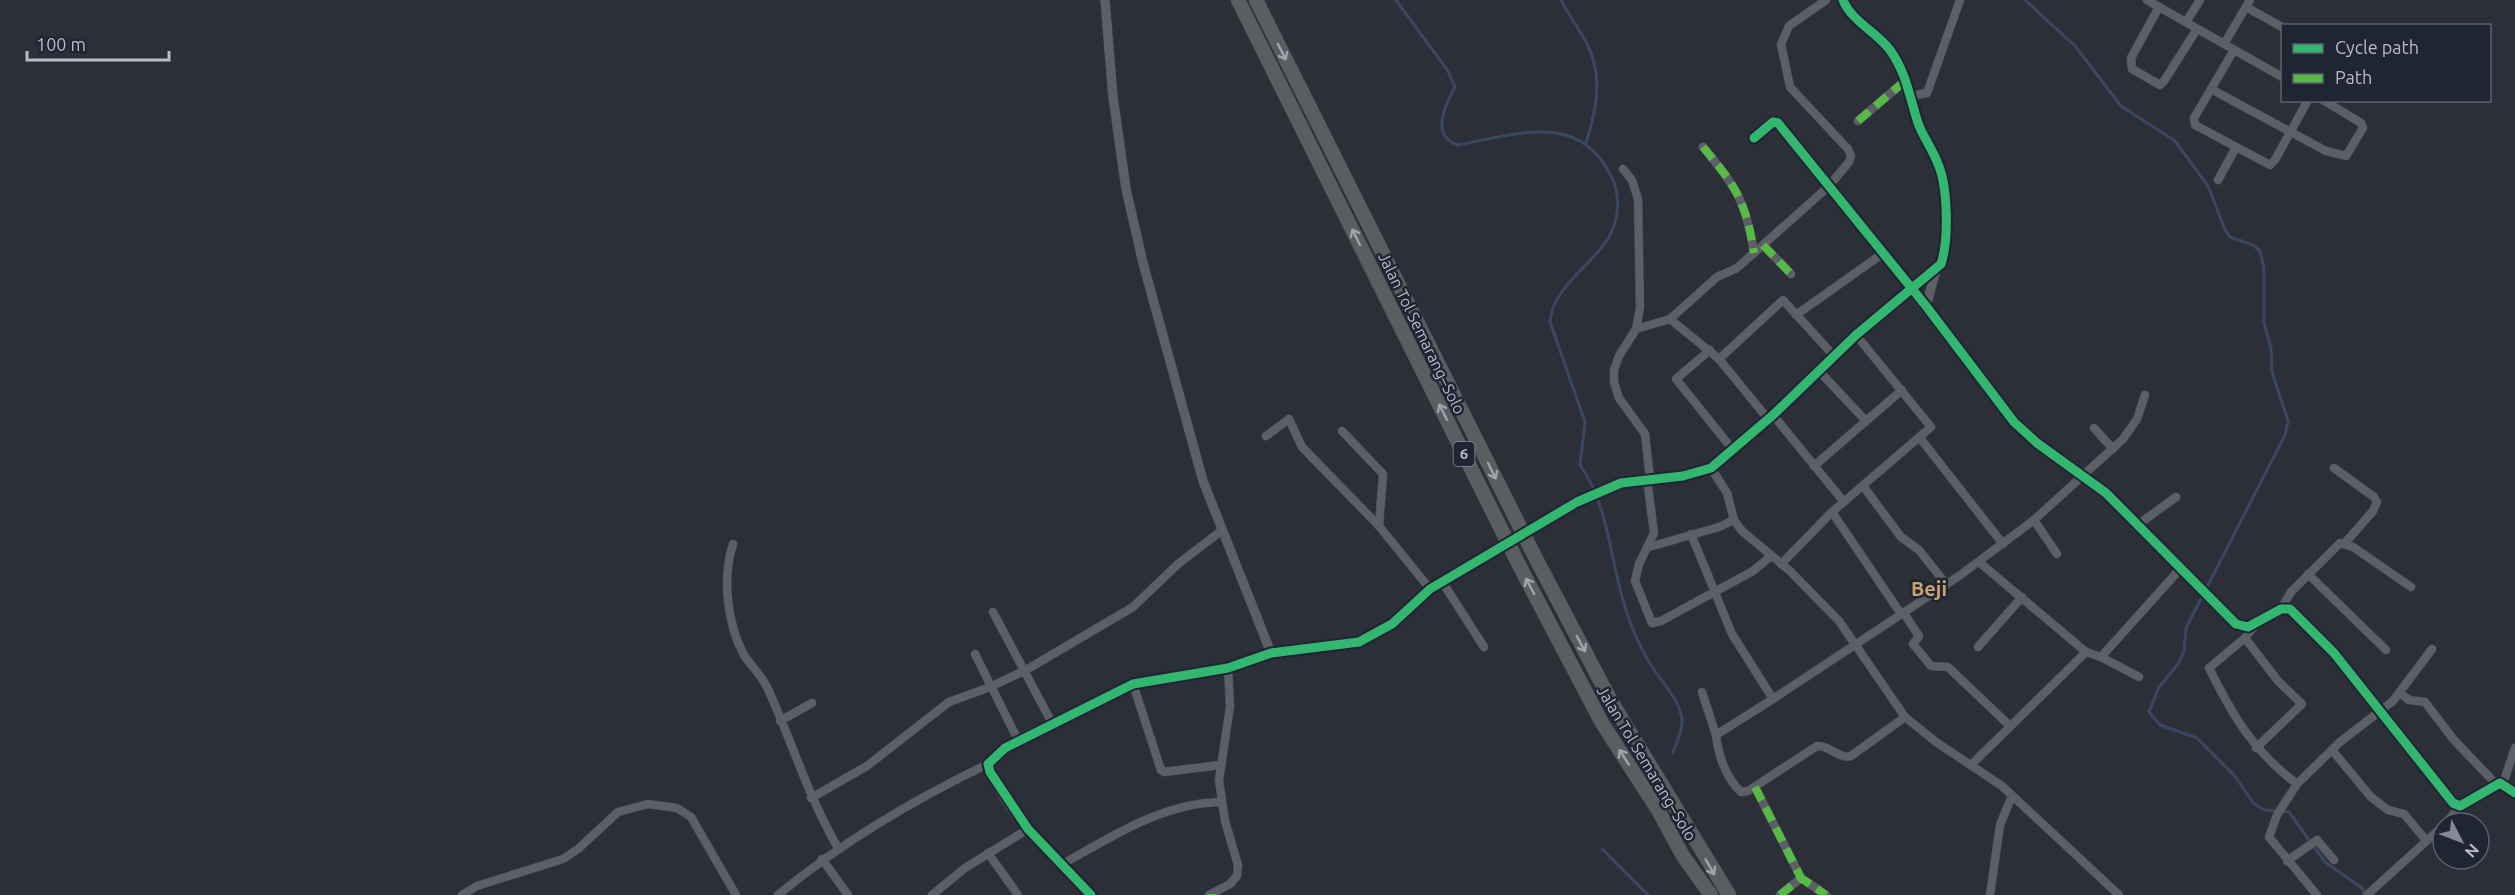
<svg xmlns="http://www.w3.org/2000/svg" width="2515" height="895" font-family="Ubuntu,sans-serif">
	<rect width="100%" height="100%" fill="#2c2f38"/>
	<g fill="none" stroke-linecap="round" stroke-linejoin="round">
		<g stroke="#3b4761" stroke-width="3">
			<path d="M1396,0L1448,71L1455,87C1445,105 1430,136 1458,145C1514,135 1579,110 1611,176C1621,195 1619,218 1609,237C1593,265 1552,287 1550,322L1585,422L1580,465C1611,509 1610,567 1628,616C1633,632 1641,648 1649,662C1659,680 1681,699 1682,721C1682,732 1677,742 1673,752"/>
			<path d="M1561,0C1568,14 1577,26 1585,40C1604,73 1597,108 1586,143"/>
			<polyline points="2025,0 2075,46 2121,106 2175,141 2208,186 2225,230 2230,237 2253,245 2260,251 2264,268 2264,323 2271,348 2272,372 2288,421 2285,435 2186,628 2184,651 2179,663 2159,687 2149,712 2160,725 2197,738 2234,775 2254,804 2265,810 2289,812 2325,862 2362,888 2365,895"/>
			<polyline points="1602,849 1648,895"/>
		</g>
		<polyline stroke="#41444e" stroke-width="9" stroke-dasharray="9 4.5" stroke-linecap="butt" points="1475,562 1577,502"/>
		<g stroke="#484a51" stroke-width="9">
			<g id="minor">
				<polyline points="2147,0 2282,77"/>
				<polyline points="2159,7 2131,58 2132,69 2160,85 2164,81 2197,29"/>
				<polyline points="2246,7 2282,27"/>
				<polyline points="2186,22 2200,0"/>
				<polyline points="2224,44 2250,0"/>
				<polyline points="2234,50 2194,118 2195,125 2270,165 2275,160 2308,100"/>
				<polyline points="2211,89 2326,151 2346,156 2363,128 2361,123 2323,100"/>
				<polyline points="1911,96 1927,93 1960,0"/>
				<polyline points="1858,121 1906,80"/>
				<polyline points="1754,138 1773,122 1778,123 1910,288"/>
				<path d="M1703,147C1736,186 1746,202 1754,253"/>
				<polyline points="1623,169 1632,180 1638,199 1640,308 1636,329 1619,356 1614,370 1614,382 1619,398 1645,434 1650,479"/>
				<polyline points="2218,180 2235,149"/>
				<polyline points="1763,245 1791,274"/>
				<polyline points="1796,315 1882,254"/>
				<polyline points="1636,329 1670,319"/>
				<polyline points="1710,350 1676,379 1733,450"/>
				<polyline points="1719,359 1783,300 1834,356"/>
				<polyline points="1819,371 1866,421 1902,390"/>
				<polyline points="1773,415 1844,502"/>
				<polyline points="1768,419 1719,359 1670,319 1717,277 1737,268 1828,187 1849,162 1851,156 1848,149 1790,87 1781,44 1789,26 1826,0"/>
				<polyline points="2094,428 2113,449"/>
				<polyline points="1342,431 1383,474 1379,526"/>
				<polyline points="1266,436 1289,419 1302,447 1379,526 1430,589"/>
				<polyline points="1920,438 2003,544"/>
				<polyline points="1814,466 1866,421"/>
				<polyline points="1711,468 1727,493 1734,520 1742,531 1790,571 1839,621 1905,717 1936,742 2002,786 2119,895"/>
				<polyline points="2334,468 2374,497 2377,502 2373,511 2345,543"/>
				<polyline points="1647,479 1654,533 1639,564 1635,581 1652,623 1661,621 1753,571 1771,556"/>
				<polyline points="1863,486 1901,537 1919,550 1946,584"/>
				<polyline points="1832,512 1901,614"/>
				<polyline points="2034,520 2057,554"/>
				<polyline points="2139,524 2176,497"/>
				<polyline points="1691,534 1732,634 1773,699 1959,576 2034,520 2123,439 2137,419 2145,395"/>
				<path d="M733,544C722,577 727,624 744,655C751,666 762,676 768,689C792,742 808,796 838,848"/>
				<polyline points="1649,547 1719,527 1734,520"/>
				<polyline points="1979,562 2086,652 2101,657 2181,568"/>
				<polyline points="1781,564 1832,512 1931,427 1856,335"/>
				<polyline points="2308,574 2386,650"/>
				<polyline points="1443,583 1484,647"/>
				<polyline points="2281,609 2291,592 2340,543 2353,547 2411,587"/>
				<polyline points="993,612 1052,723"/>
				<polyline points="1903,612 1919,636 1913,644 1931,666 1948,667 2010,726"/>
				<path d="M2256,624L2245,638L2209,668C2233,716 2253,751 2297,784L2340,742L2393,701L2432,649"/>
				<polyline points="2245,638 2278,681 2302,704 2256,748"/>
				<polyline points="1978,647 2022,597"/>
				<polyline points="975,654 1018,740"/>
				<polyline points="2101,657 2139,677"/>
				<polyline points="1133,684 1161,770 1164,772 1220,765"/>
				<polyline points="1702,692 1716,735"/>
				<polyline points="2400,693 2409,700 2425,702 2454,740 2496,784"/>
				<path d="M1773,699L1716,735C1718,755 1726,778 1741,792L1748,791L1817,746C1830,745 1838,759 1851,756L1905,717"/>
				<polyline points="780,721 812,703"/>
				<polyline points="2332,750 2371,797 2388,810 2404,814 2426,840"/>
				<polyline points="1972,764 2086,652"/>
				<polyline points="2297,784 2277,815 2269,837 2317,895"/>
				<polyline points="2503,784 2515,748"/>
				<polyline points="1755,787 1801,878"/>
				<polyline points="811,798 867,766 949,702 990,687 1026,670 1133,607 1178,564 1221,531"/>
				<polyline points="2446,823 2460,806"/>
				<polyline points="988,853 1018,895"/>
				<polyline points="822,859 848,895"/>
				<polyline points="2287,861 2317,840 2334,860"/>
				<path d="M1061,865C1111,837 1162,803 1221,802"/>
				<polyline points="462,895 477,886 563,859 578,849 618,812 648,804 677,808 691,817 736,895"/>
				<path d="M778,895C842,842 913,800 988,764"/>
				<polyline points="932,895 965,868 1028,829"/>
				<polyline points="1209,895 1230,884 1237,876 1238,865 1225,821 1219,780 1230,707 1228,668"/>
				<polyline points="1780,895 1801,878 1826,895"/>
				<polyline points="1990,895 2000,825 2012,796"/>
				<polyline points="2367,895 2443,826"/>
			</g>
		</g>
		<g stroke="#484a51" stroke-width="10">
			<g id="tertiary">
				<polyline points="1105,0 1113,97 1126,189 1143,263 1203,481 1271,653"/>
				<polyline points="1910,288 2014,422 2037,443 2106,493 2236,624 2248,627 2281,609 2290,609 2334,653 2453,803 2460,806 2500,783 2515,793"/>
				<polyline points="1926,306 1936,270"/>
				<path d="M1577,502L1621,483L1683,476L1711,468L1773,415L1856,335L1941,264C1949,240 1948,187 1938,164C1933,150 1923,137 1918,123C1910,98 1906,72 1890,50C1877,32 1851,21 1843,0"/>
				<path d="M1091,895C1057,861 1002,810 988,764L1005,748L1027,735L1133,684L1228,668L1271,653L1348,644L1373,636L1392,624L1430,589L1475,562"/>
			</g>
		</g>
		<g stroke="#494b53" stroke-width="15">
			<g id="motorway">
				<polyline points="1238,0 1519,565 1602,723 1658,810 1683,856 1711,895"/>
				<polyline points="1256,0 1534,555 1612,703 1729,895"/>
			</g>
		</g>
		<use href="#minor" stroke="#5c5f66" stroke-width="8"/>
		<use href="#tertiary" stroke="#5c5f66" stroke-width="9"/>
		<use href="#motorway" stroke="#5b5e60" stroke-width="14"/>
		<g stroke="#58b947" stroke-width="8" stroke-dasharray="15 8" stroke-linecap="butt">
			<polyline points="1858,121 1906,80"/>
			<path d="M1703,147C1736,186 1746,202 1754,253"/>
			<polyline points="1763,245 1791,274"/>
			<polyline points="1755,787 1801,878"/>
			<polyline points="1212,894 1212,895"/>
			<polyline points="1780,895 1801,878 1826,895"/>
		</g>
		<g stroke="#1f2533" stroke-width="13">
			<g id="cycleway">
				<polyline points="1754,138 1773,122 1778,123 1926,306 2014,422 2037,443 2106,493 2236,624 2248,627 2281,609 2290,609 2334,653 2453,803 2460,806 2500,783 2515,793"/>
				<path d="M1091,895L1028,829L990,772L988,764L1005,748L1133,684L1228,668L1271,653L1359,642L1392,624L1430,589L1577,502L1621,483L1683,476L1711,468L1773,415L1856,335L1941,264C1949,240 1948,187 1938,164C1933,150 1923,137 1918,123C1910,98 1906,72 1890,50C1877,32 1851,21 1843,0"/>
			</g>
		</g>
		<use href="#cycleway" stroke="#33b770" stroke-width="9"/>
	</g>
	<defs><path id="oneway-shaft" d="M-6 0H5M1.5-3L5.5 0L1.5 3" fill="none" stroke-width="1.6" stroke-linecap="round" stroke-linejoin="round" transform="scale(1.5)"/></defs>
	<g stroke="#a0a4ae">
		<use href="#oneway-shaft" transform="translate(1282 52) rotate(63)"/>
		<use href="#oneway-shaft" transform="translate(1356 237) rotate(-116)"/>
		<use href="#oneway-shaft" transform="translate(1443 412) rotate(-117)"/>
		<use href="#oneway-shaft" transform="translate(1492 471) rotate(64)"/>
		<use href="#oneway-shaft" transform="translate(1530 586) rotate(-118)"/>
		<use href="#oneway-shaft" transform="translate(1581 644) rotate(62)"/>
		<use href="#oneway-shaft" transform="translate(1624 757) rotate(-123)"/>
		<use href="#oneway-shaft" transform="translate(1710 867) rotate(60)"/>
	</g>
	<g text-anchor="middle" stroke-width="5" stroke-linejoin="round" paint-order="stroke">
		<rect fill="#1f2533" stroke="#898e9b" stroke-width="1.5" x="1453.5" y="442" width="21" height="24" rx="4.5"/>
		<g font-size="15" font-weight="bold" fill="#b7bbc8">
			<text x="1464" y="459">6</text>
		</g>
		<g font-size="16" fill="#b7bbc8" stroke="#1f2533">
			<text transform="translate(1422 333) rotate(64)" y="6">Jalan Tol Semarang–Solo</text>
			<text transform="translate(1647 763) rotate(59)" y="6">Jalan Tol Semarang–Solo</text>
		</g>
		<g font-size="20" font-weight="bold" fill="#cda36d" stroke="#1f2533">
			<text x="1929" y="596">Beji</text>
		</g>
	</g>
	<rect x="2281" y="24" width="210" height="78" fill="#1f2533" stroke="#5c616f" stroke-width="1.5"/>
	<rect x="2293" y="44" width="30" height="9" fill="#33b770" stroke="#5c616f" stroke-width="1.5"/>
	<text x="2335" y="54" font-size="18" fill="#b7bbc8">Cycle path</text>
	<rect x="2293" y="74" width="30" height="9" fill="#58b947" stroke="#5c616f" stroke-width="1.5"/>
	<text x="2335" y="84" font-size="18" fill="#b7bbc8">Path</text>
	<g transform="translate(2461 841) rotate(132)"><circle r="28" fill="#1f2533" stroke="#5c616f" stroke-width="1.5"/>
	<path d="M0-4.5L10 22L0 15L-10 22Z" fill="#868a96"/>
	<text y="-9" font-size="16" font-weight="bold" text-anchor="middle" fill="#b7bbc8">N</text>
	</g>
	<path d="M27 51v9h142v-9" fill="none" stroke="#b7bbc8" stroke-width="3"/>
	<text x="36" y="51" font-size="18" fill="#b7bbc8" stroke="#1f2533" stroke-width="4.5" paint-order="stroke">100 m</text>
</svg>
